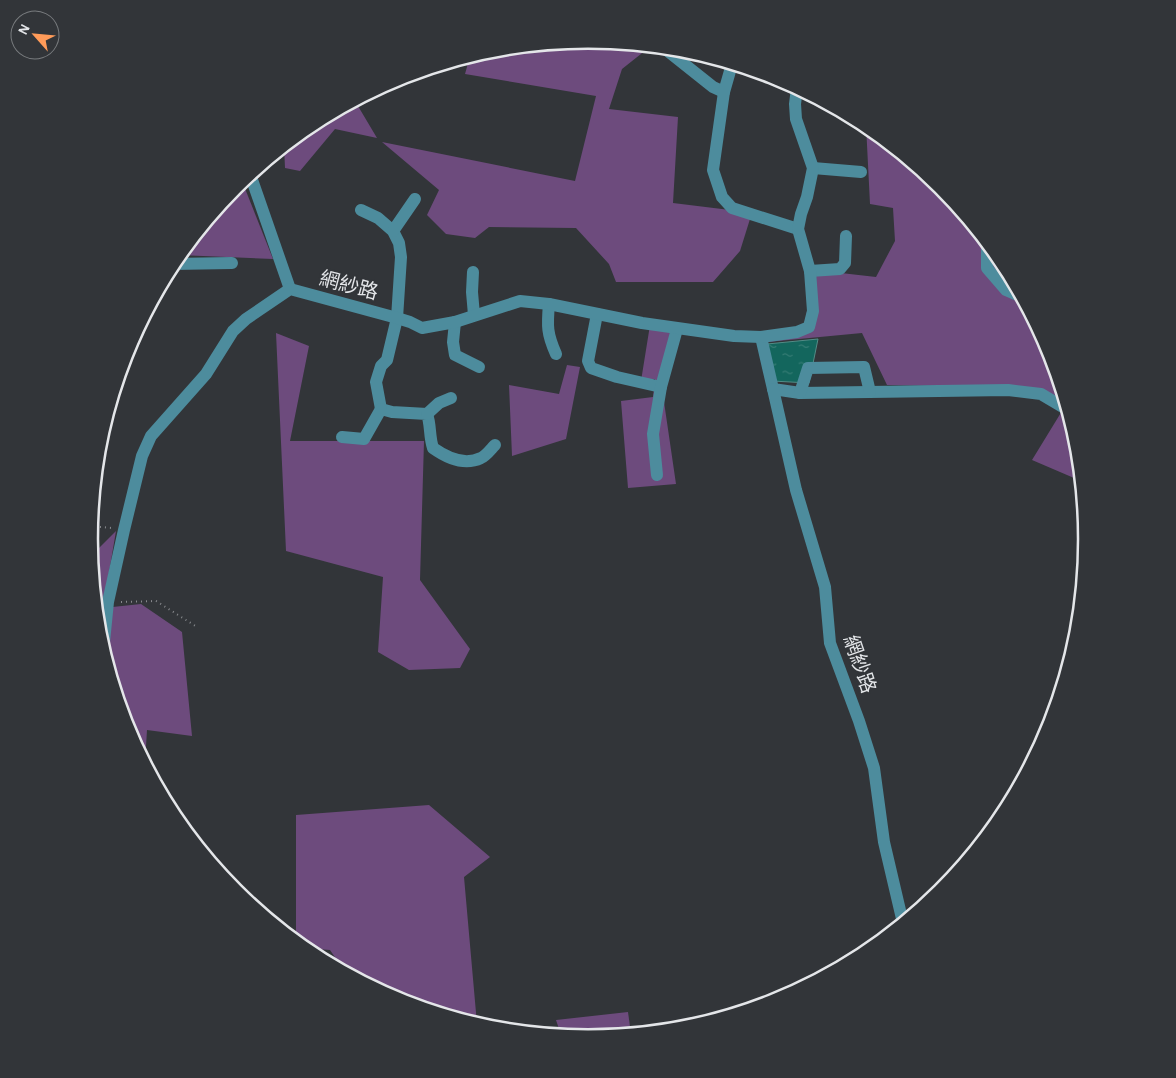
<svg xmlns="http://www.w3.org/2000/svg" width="1176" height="1078" viewBox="0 0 1176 1078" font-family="'Alegreya Sans','Noto Sans TC',sans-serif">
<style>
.green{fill:#6d4b7d}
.forest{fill:url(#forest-firs)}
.water{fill:url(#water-ripples);stroke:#528c87}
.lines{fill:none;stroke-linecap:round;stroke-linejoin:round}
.path{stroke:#87898d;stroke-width:2;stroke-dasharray:1 4;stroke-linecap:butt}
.minor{stroke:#4d8c9d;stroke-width:12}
.labels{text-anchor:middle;stroke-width:4;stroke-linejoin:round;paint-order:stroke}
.street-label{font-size:20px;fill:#e4e6e9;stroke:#323539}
.rim{fill:none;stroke:#e4e6e9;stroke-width:2.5}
</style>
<defs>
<pattern id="forest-firs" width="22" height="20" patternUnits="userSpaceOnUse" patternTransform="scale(1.25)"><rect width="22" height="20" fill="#6d4b7d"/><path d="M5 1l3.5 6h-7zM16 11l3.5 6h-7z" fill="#82658f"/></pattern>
<pattern id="water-ripples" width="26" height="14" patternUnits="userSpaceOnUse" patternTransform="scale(1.25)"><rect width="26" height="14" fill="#13665d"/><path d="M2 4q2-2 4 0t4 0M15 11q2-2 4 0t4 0" fill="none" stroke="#357c74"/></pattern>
</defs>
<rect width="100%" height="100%" fill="#323539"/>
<g class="green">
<path d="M588,40L651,46L622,69L609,109L678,117L673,203L730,210L750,219L740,251L713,282H616L609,264L576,228L489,227L475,238L446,234L427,215L439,190L382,142L575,181L596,96L465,74L470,56L491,50Z"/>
<path d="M355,101L377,138L335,129L300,171L285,168L284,146L311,124Z"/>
<path d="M866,125L941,186L986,241L1029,310L1049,348L1077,442L1081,481L1032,460L1062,411L1039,395L1006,387L887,385L862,333L756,343L804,324C810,307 808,287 806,269L876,277L895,241L893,208L870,204Z"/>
<path d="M242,181L273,259L179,255L235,186Z"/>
<path d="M650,325L673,331L663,395L676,484L628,488L621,401L653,397L655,379L641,381Z"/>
<path d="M276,333L309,346L290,441H424L420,580L470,649L460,668L409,670L378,652L383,577L286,551Z"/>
<path d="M567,365L580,367L566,439L512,456L509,385L559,394Z"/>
<path d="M116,531L103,608L141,604L182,632L192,736L147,730L145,763L127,730L99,636L91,556Z"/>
<path d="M429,805L490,857L464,877L477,1024L397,1000L345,972L330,950L303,948L296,942V815Z"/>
<path d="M628,1012L631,1034L588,1038L561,1035L556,1020Z"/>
</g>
<path class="forest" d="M986,241L1003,262L1029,310L1015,305L987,268Z"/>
<path class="water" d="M818,339L809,383L772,381L767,344Z"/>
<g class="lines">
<g class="path">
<path d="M90,526L112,528"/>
<path d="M121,602L156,601L197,627"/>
<path d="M198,847L201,846"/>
</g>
<g class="minor">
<path d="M664,48L713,87L724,92"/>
<path d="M732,64L724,92L713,170L722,197L732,208L798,229"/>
<path d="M813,168L861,172"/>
<path d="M250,174L290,289"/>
<path d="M361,210L378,218L393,231L399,243L401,257L397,318L387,360L381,366L376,382L381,409L392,412L427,414C431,425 429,436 433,448C447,458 464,466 481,458C486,456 491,449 495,445"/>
<path d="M393,231L415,199"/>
<path d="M987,242V268L1006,290L1022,297"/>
<path d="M172,264L232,263"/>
<path d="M810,271L840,269L845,263L846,236"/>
<path d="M473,272L472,292L474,315"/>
<path d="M549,304C547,326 547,334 556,354"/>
<path d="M597,314L588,361L591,368L617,377L661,387"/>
<path d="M455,322L453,342L455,355L479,367"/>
<path d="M761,337L773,389L800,393L1008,390L1041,394L1068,410"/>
<path d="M773,389L796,490L825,587L830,643L859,721L874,768L884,842L903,923"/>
<path d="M800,393L808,368L864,367L870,392"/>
<path d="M427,414L439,403L451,398"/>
<path d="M342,437L364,439L381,409"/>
<path d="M657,475L653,434L661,387L677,329"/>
<path d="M103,652L108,602L124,530L142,456L151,436L206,374L233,331L246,319L290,289L397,318L410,322L422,328L455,322L520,301L549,304L642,323L734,336L761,337L797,332L809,327L813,311L810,271L798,229L801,214L807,197L813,168L796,119L795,104L797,88"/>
</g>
</g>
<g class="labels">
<g class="street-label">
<text transform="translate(349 285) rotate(15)" y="7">網紗路</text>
<text transform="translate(860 664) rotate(71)" y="7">網紗路</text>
</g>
</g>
<path d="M0 0H1176V1078H0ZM98 539a490 490 0 1 1 980 0a490 490 0 1 1-980 0Z" fill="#323539" fill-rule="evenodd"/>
<path class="rim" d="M98 539a490 490 0 1 1 980 0a490 490 0 1 1-980 0Z"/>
<g transform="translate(35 35) rotate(297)"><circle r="24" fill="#323539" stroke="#797c7f"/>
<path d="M0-4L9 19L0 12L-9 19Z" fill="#ff9b59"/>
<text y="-8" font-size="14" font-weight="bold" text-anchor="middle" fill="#e4e6e9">N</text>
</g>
</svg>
